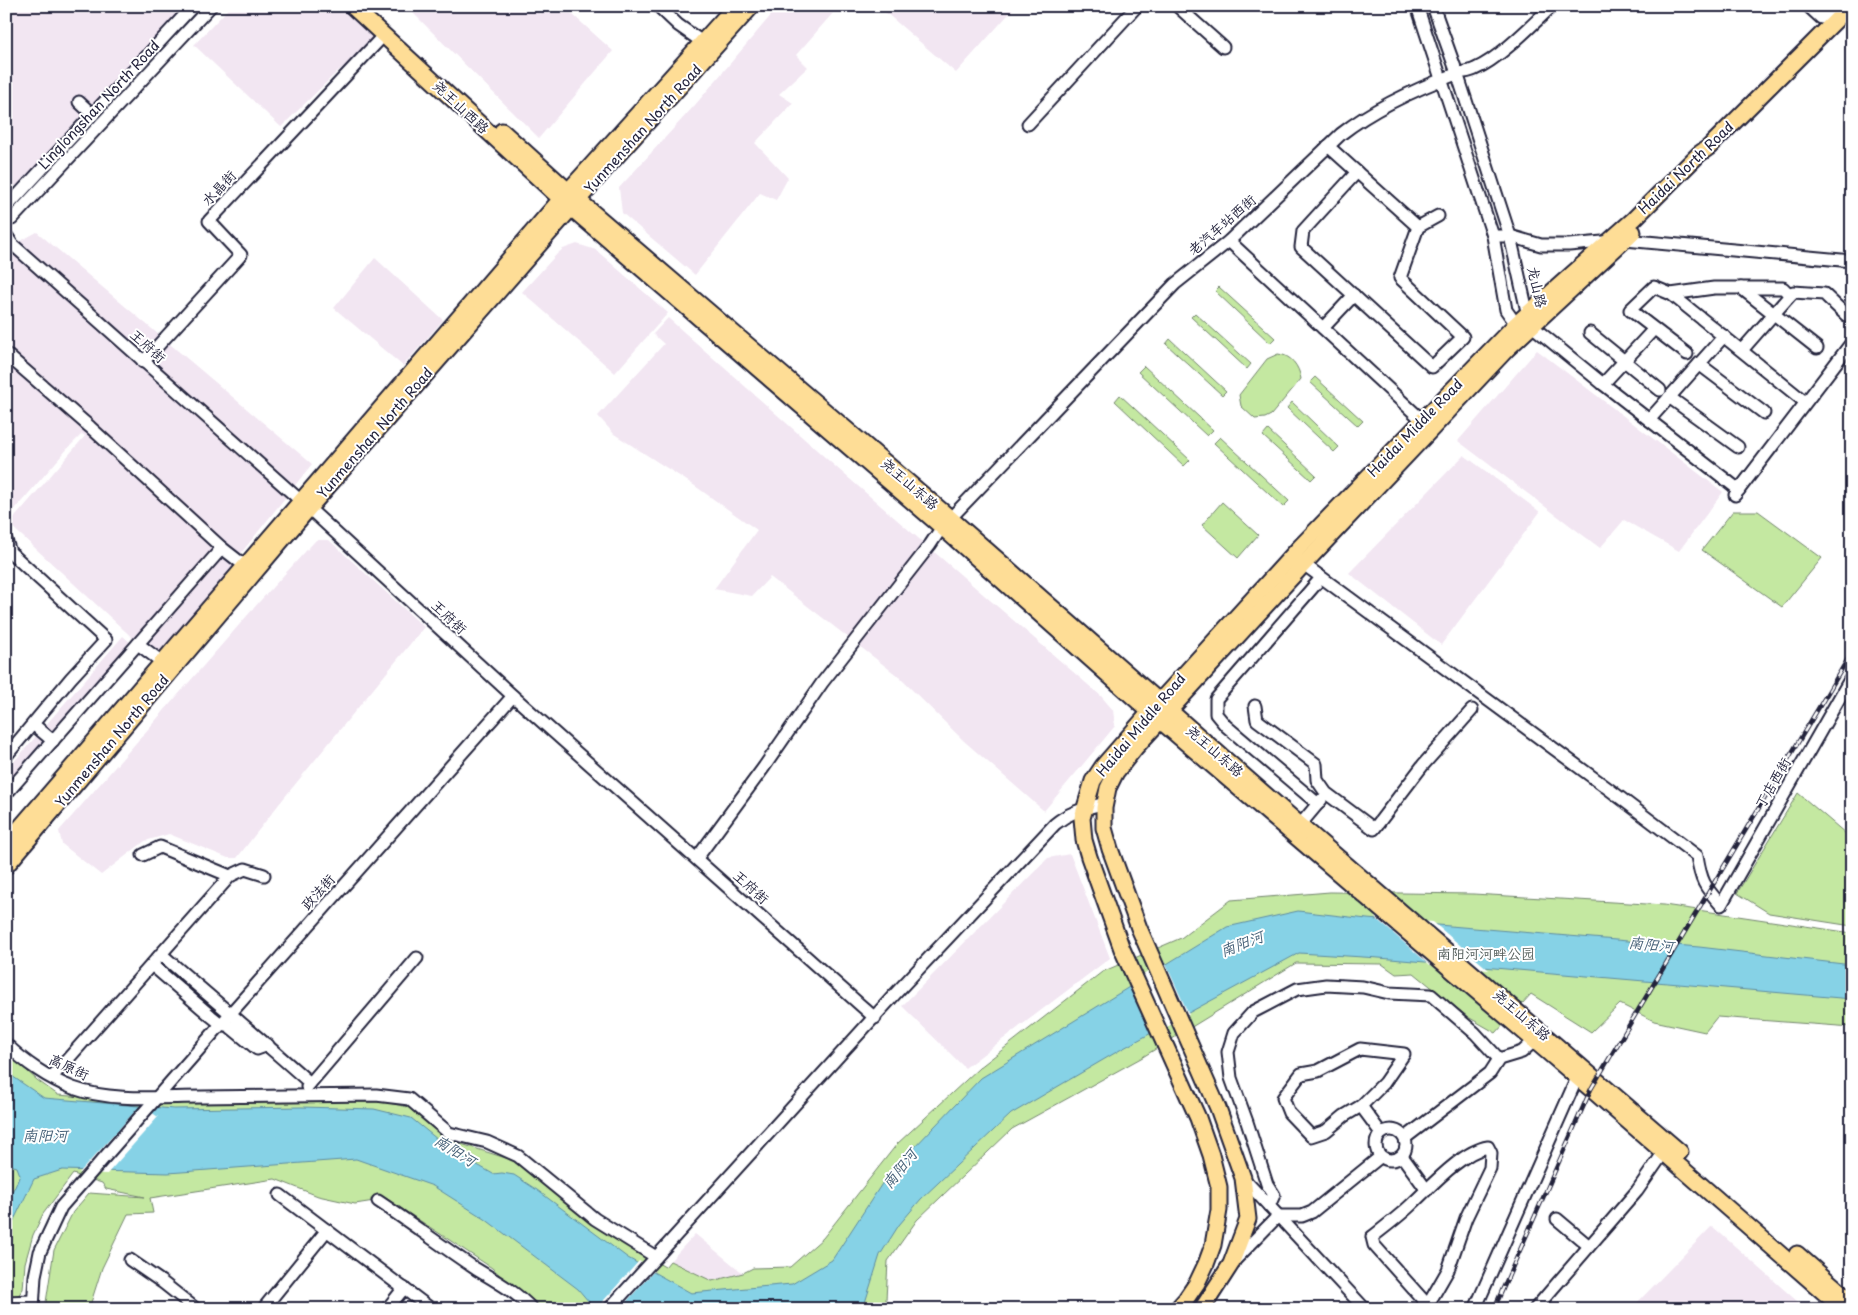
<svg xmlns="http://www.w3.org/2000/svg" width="1858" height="1315" viewBox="0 0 1858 1315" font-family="'Playpen Sans','LXGW WenKai TC',sans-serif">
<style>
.built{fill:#f2e6f2}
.green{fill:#c4e8a1;stroke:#73856e}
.water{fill:#86d2e6;stroke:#5e8ca2}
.pier{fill:#fff}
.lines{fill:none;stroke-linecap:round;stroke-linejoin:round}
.minor-casing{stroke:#22223b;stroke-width:15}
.major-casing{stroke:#22223b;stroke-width:19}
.minor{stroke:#fff;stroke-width:11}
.major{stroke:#fedd96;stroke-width:15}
.rail-casing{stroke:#22223b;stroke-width:4.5}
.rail{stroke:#fff;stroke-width:2.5;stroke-dasharray:8;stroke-linecap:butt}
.labels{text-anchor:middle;stroke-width:4;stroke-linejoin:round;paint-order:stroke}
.street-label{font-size:14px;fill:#22223b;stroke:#fff}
.park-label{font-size:14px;fill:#535d5a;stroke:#fff}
.water-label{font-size:15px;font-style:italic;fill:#456077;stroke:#fff}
</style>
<rect width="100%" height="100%" fill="#fff"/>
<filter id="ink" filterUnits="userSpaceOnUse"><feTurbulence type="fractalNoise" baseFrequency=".02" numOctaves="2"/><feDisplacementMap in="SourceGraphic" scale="10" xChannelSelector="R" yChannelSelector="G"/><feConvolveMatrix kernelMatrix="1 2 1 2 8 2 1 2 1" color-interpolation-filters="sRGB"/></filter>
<g filter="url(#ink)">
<g class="built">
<path d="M6,6H189L124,73L90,112L78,119L28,175L17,185L6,190Z"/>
<path d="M231,6H339L374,38L359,56L338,71L281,127L194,45Z"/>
<path d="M406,6H532L540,14L550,6H563L613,51L539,138Z"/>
<path d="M779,6H829L833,13L796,55L808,67L779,94L793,103L755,143L788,178L776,200L760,193L695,275L622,213L619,188L695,105Z"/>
<path d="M878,6H1016L956,73Z"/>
<path d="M37,232L312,464L234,562L238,567L160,656L137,642L9,524L85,436L82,434L69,447L8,517L6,516V249Z"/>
<path d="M577,244L596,250L668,313L615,373L522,292L557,254L563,249Z"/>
<path d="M375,258L443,320L403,366L334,308Z"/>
<path d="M668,318L837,468L1101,696L1113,710L1115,726L1044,811L964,741L898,676L770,577L752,596L714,589L757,530L695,486L614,434L598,416L664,344L653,334Z"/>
<path d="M1537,350L1723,492L1679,551L1624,520L1600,548L1458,441Z"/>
<path d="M1464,455L1540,512L1441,645L1349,573Z"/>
<path d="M316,540H329L424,627L279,804L237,858H228L169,834L145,841L101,875L62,844L59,831L260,601Z"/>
<path d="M123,636L132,644L6,790V771Z"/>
<path d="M1070,854L1110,958L965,1068L902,1006L1048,858Z"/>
<path d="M1712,1226L1806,1309H1631Z"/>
<path d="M695,1234L743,1273L712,1281L670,1261Z"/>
</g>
<g class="green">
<path d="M1219,287L1275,338L1270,343L1215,291Z"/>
<path d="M1195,313L1251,364L1247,369L1191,317Z"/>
<path d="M1170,339L1226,391L1222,395L1166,344Z"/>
<path d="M1278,354C1291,355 1299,366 1301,379L1271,415L1265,418L1255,419L1241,406L1239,395L1267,359Z"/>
<path d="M1144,366L1213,430L1207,436L1138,372Z"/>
<path d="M1315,377L1363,421L1358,426L1310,382Z"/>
<path d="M1120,395L1190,460L1184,466L1115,401Z"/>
<path d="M1292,402L1339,447L1334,452L1287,408Z"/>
<path d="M1268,430L1316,475L1311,480L1263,436Z"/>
<path d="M1220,437L1289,501L1283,507L1214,443Z"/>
<path d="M1222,502L1258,535L1238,558L1202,525Z"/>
<path d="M1733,511H1758L1822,558L1782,607L1702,550Z"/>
<path d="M1798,793L1852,839V926L1769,913L1737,893Z"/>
<path d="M1330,892L1473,894L1664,905L1852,933V1027L1717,1017L1705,1032L1654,1021L1620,1004L1591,1032L1531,994L1496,1033L1468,1017L1414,973L1396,974L1382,964L1296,963L1141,1058L1012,1129L917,1220L888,1261L886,1300L894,1309H539L492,1268L387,1199L355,1204L318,1196L275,1179L150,1198L153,1213L128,1214L102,1268L89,1309H45L54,1250L73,1212L89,1193L145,1197L106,1189L102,1183L73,1174L43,1214L33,1235L25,1263L23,1289L17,1297H9L6,1294V1052L37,1080L58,1095L170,1104L269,1101L384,1102L408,1107L455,1142L512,1160L609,1236L665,1267L670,1261L712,1281L743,1273L753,1268L790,1267L823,1238L897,1144L979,1068L1102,972L1181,938L1231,900Z"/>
</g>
<path class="water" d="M1298,911L1367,919L1699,947L1852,965V999L1379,958L1299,953L1120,1050L1011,1114L921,1199L899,1225L880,1255L863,1309H595L578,1289L485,1219L433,1186L356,1159L168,1173L62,1170L34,1179L12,1224L6,1232V1198L15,1187L20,1175L17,1167L10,1165L6,1166V1072L44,1098L174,1109L302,1107L374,1109L411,1118L448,1148L493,1174L502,1173L514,1175L537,1190L628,1258L691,1293L792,1284L832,1260L887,1176L981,1078L1227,927Z"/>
<g class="pier">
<path d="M1374,917L1433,922L1489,970L1430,965Z"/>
<path d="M1165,962L1189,1015L1152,1035L1128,984Z"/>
<path d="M137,1109H147L158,1117L107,1174L79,1173Z"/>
<path d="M639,1261L655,1270L620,1309H596Z"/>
</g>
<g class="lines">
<g class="minor-casing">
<g id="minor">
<path d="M658,6L678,25L708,46"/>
<path d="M1177,6L1223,47"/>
<path d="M1417,6L1493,236L1506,310L1516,324L1522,325"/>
<path d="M1433,6L1457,73L1510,236L1529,320"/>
<path d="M1808,6L1821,18L1833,6"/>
<path d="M79,102L93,115"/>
<path d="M1028,124L1137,6"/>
<path d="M1328,146L1418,227"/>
<path d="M1357,172L1303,231L1301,247L1432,367L1463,337L1400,278L1418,227L1438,216"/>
<path d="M6,208L193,6"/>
<path d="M6,221L12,219L211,6"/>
<path d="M6,235L12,244L301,501L513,696L875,1018"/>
<path d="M1493,236H1510L1541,245H1569L1625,240L1852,261"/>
<path d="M1229,241L1423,421"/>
<path d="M1741,288L1817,348"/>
<path d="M1671,294L1805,402"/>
<path d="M1532,326L1603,384L1739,490"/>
<path d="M1323,328L1354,295"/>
<path d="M1590,333L1660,390"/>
<path d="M1742,350L1793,292L1824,294L1846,315"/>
<path d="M6,354L90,427L222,548L245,566"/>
<path d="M1687,354L1630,310L1654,287L1671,294L1714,288H1783L1790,295"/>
<path d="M143,362L241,255L209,221L383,36"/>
<path d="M1699,364L1764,413"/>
<path d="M1603,384L1654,329"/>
<path d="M1669,397L1738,447"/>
<path d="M1649,420L1724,336"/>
<path d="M1735,495L1852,342"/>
<path d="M6,540L10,552L106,640L71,678L6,756"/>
<path d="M1298,560L1610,790L1697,856C1701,881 1704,886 1721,905L1852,676"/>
<path d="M138,644L162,662"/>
<path d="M1255,706L1257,720L1316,764L1317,780L1326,793L1374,829L1423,765L1472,710"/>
<path d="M33,724L53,741"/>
<path d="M6,794L222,548"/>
<path d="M1318,804L1226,726L1216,714V699L1321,578"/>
<path d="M1300,825L1321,800"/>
<path d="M143,855L160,847L230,876L245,869L264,875"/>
<path d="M697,858L764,767L822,683L930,545L942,527L1175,284L1229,241L1341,134C1374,108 1416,89 1456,74C1462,72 1469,72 1475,69C1499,59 1532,25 1552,6"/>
<path d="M161,954C211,998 261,1039 310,1083"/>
<path d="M152,965L211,1016L221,1024L229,1026L257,1049L268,1045"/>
<path d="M6,1044C24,1062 49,1079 73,1088C111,1102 161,1097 201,1097C259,1096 318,1096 376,1095L409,1099L449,1133L487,1142L518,1156L595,1219L656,1257"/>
<path d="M1360,1049L1404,1054L1384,1083L1361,1106L1344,1116L1326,1131L1311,1136L1289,1113L1283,1098L1301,1074L1318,1071Z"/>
<path d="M52,1077L230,876"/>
<path d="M307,1087L417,958"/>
<path d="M1361,1106L1381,1133"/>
<circle cx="1391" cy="1145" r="15"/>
<path d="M1405,1138L1490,1073L1499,1059L1522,1052L1534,1041"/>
<path d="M1488,1147L1491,1153L1490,1168L1466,1218L1448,1270L1429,1303L1424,1301L1374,1245L1372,1237C1386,1226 1401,1215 1414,1202C1432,1185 1463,1151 1488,1147Z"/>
<path d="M1402,1156L1426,1189"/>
<path d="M1243,1178L1365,1309"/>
<path d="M280,1195L431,1309"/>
<path d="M378,1201C411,1223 443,1247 476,1269C496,1281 515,1291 532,1309"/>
<path d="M1269,1206L1274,1195L1267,1184L1247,1122L1231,1078L1228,1052L1234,1033L1253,1012L1297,989L1326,985L1363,987L1389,993L1431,995L1475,1033L1499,1059"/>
<path d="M1557,1219L1589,1246"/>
<path d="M130,1260L162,1282L196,1309"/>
<path d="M1234,1261L1278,1216H1302L1312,1212L1380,1157"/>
<path d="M6,1302L32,1301"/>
<path d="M33,1309L35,1276L40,1252L61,1207L230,1014L513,696"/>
<path d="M263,1309L327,1230"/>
<path d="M387,1309L404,1288"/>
<path d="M609,1309L896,993L1055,824C1072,810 1086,809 1105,803"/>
<path d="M1475,1309L1577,1078"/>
<path d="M1535,1309L1637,1191L1664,1152"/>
</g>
</g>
<g class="major-casing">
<g id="major">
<path d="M352,6L561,199L942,527L1150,712L1591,1089L1843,1309"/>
<path d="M502,131L578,200L950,518L1300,825L1680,1152"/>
<path d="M6,844L561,199L735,6"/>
<path d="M6,866L309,508L606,168L752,6"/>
<path d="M1797,1254L1852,1302"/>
<path d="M1177,1309L1186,1299L1197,1283L1206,1264L1213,1245L1219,1210V1187L1211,1155L1198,1118L1122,949L1089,857L1084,840L1082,818L1093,781L1103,766L1150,712L1300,547L1516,324L1634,219L1699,154L1709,147L1850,6"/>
<path d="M1202,1309L1231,1264L1248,1219L1243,1178L1218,1108L1139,928L1110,849L1104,828V808L1108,788L1116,772L1135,748L1303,565L1507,349L1633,232"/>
</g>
</g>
<use href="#minor" class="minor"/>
<use href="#major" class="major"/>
<g class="rail-casing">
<path id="rail" d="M1494,1309L1591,1089L1852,652"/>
</g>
<use href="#rail" class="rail"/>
</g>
</g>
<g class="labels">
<g class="street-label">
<text transform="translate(99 105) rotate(-47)" y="5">Linglongshan North Road</text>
<text transform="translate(461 107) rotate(43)" y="5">尧王山西路</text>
<text transform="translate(643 129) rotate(-48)" y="5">Yunmenshan North Road</text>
<text transform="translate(1686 168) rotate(-44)" y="5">Haidai North Road</text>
<text transform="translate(219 188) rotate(-47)" y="5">水晶街</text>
<text transform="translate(1222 225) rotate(-41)" y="5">老汽车站西街</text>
<text transform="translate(1537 287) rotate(77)" y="5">龙山路</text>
<text transform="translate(148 346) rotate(42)" y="5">王府街</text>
<text transform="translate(1415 428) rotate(-46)" y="5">Haidai Middle Road</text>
<text transform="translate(375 433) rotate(-49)" y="5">Yunmenshan North Road</text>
<text transform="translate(910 484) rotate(41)" y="5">尧王山东路</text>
<text transform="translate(449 617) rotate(43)" y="5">王府街</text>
<text transform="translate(1141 725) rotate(-50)" y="5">Haidai Middle Road</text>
<text transform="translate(112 741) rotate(-50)" y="5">Yunmenshan North Road</text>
<text transform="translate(1215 751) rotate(41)" y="5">尧王山东路</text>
<text transform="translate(1773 783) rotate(-60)" y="5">丁店西街</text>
<text transform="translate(751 887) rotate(42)" y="5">王府街</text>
<text transform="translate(318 892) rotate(-48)" y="5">政法街</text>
<text transform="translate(1522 1015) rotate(41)" y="5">尧王山东路</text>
<text transform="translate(69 1067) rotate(25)" y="5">高原街</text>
</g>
<g class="park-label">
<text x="1486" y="959">南阳河河畔公园</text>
</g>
<g class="water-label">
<text transform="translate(1242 944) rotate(-21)" y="5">南阳河</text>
<text transform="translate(1651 945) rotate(6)" y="5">南阳河</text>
<text x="45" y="1141">南阳河</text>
<text transform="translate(455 1151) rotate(32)" y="5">南阳河</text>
<text transform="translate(900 1169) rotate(-51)" y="5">南阳河</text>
</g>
</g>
<rect width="1858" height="1315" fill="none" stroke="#fff" stroke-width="25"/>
<rect x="12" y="12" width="1833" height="1290" fill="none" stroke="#22223b" stroke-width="2" filter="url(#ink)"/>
</svg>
